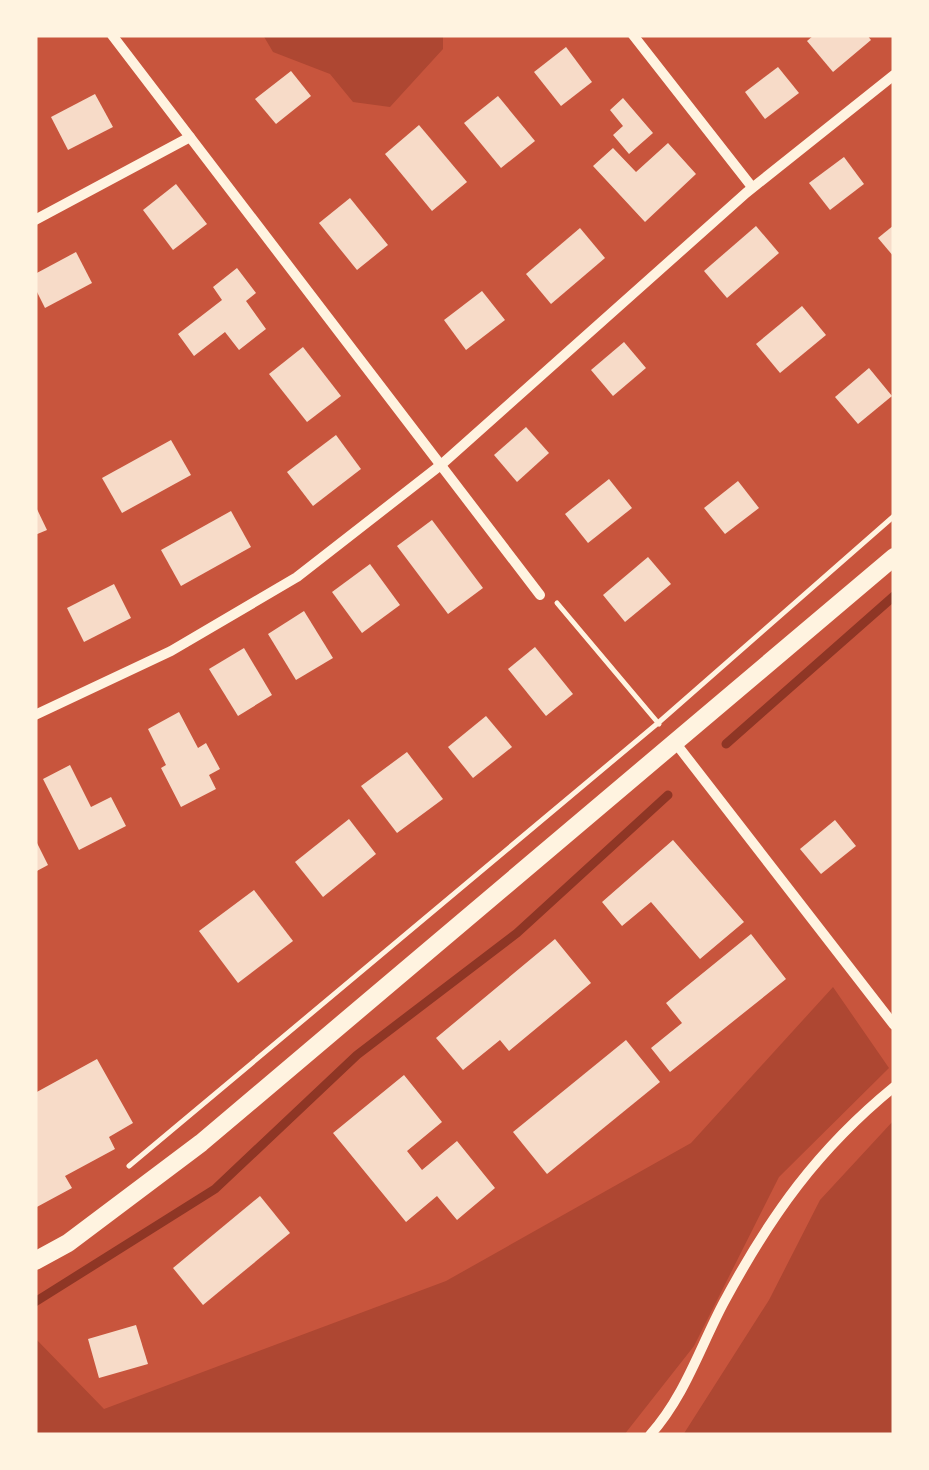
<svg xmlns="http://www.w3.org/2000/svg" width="929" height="1470" viewBox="0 0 929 1470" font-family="Jost,sans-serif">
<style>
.green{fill:#ae4732}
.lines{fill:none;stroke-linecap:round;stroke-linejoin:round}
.stream{stroke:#8f3625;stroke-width:9}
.building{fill:#f7dbc8}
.path{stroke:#fff3e0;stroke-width:5}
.minor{stroke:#fff3e0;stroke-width:10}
.tertiary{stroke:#fff3e0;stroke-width:18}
</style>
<rect width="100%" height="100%" fill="#c8553d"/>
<g class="green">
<path d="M263,35H443V49L390,107L353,102L330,74L273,52Z"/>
<path d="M833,987L889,1068L779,1177L694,1346L624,1435H35V1338L104,1409L446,1281L691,1143Z"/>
<path d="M894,1120V1435H683L769,1300L820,1200Z"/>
</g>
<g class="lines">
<g class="stream">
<path d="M726,744L894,596"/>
<path d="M35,1302L215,1189L357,1055L517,933L668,795"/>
</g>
</g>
<g class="building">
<path d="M814,35H867L871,40L833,72L807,41Z"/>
<path d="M566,47L592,82L561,106L534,72Z"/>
<path d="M778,67L799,93L765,119L745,92Z"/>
<path d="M291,71L311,96L276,124L255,99Z"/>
<path d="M95,94L113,127L68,150L51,117Z"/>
<path d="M498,96L535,141L501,168L464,123Z"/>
<path d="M623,98L653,133L629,154L613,135L623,126L610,110Z"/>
<path d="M419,125L467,182L432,211L385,154Z"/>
<path d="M668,143L696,174L645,222L593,166L613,148L636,172Z"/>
<path d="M844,157L864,184L830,210L809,183Z"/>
<path d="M176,184L207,224L173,250L143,210Z"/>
<path d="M350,198L388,245L357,270L319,223Z"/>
<path d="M894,225V257L878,238Z"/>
<path d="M756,226L779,253L727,298L704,271Z"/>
<path d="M580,228L605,258L551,304L526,274Z"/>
<path d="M76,252L92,283L45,308L35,288V274Z"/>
<path d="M237,268L256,293L246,301L266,329L239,350L225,332L194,356L178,334L222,300L213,287Z"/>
<path d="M482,291L505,320L466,350L444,320Z"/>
<path d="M802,306L826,335L780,373L756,344Z"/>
<path d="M624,342L646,368L613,396L591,370Z"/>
<path d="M303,347L341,396L307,422L269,374Z"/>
<path d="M869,368L892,396L858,424L835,397Z"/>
<path d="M526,427L549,453L517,482L494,455Z"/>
<path d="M336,435L361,469L313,506L287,472Z"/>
<path d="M171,440L191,475L122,513L102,478Z"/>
<path d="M609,479L632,508L588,543L565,514Z"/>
<path d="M738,481L759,508L725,534L704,508Z"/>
<path d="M35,505L47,530L35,535Z"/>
<path d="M231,511L251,547L181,586L161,550Z"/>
<path d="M432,520L483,588L448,614L397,546Z"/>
<path d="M648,557L671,584L625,622L603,595Z"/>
<path d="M370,564L400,605L362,633L332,592Z"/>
<path d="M114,584L131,618L84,642L67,608Z"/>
<path d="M304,611L333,658L296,680L268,634Z"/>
<path d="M535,647L573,694L546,716L508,669Z"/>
<path d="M244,648L272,695L238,716L209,669Z"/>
<path d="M179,712L198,748L206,743L220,769L209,775L216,789L181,807L161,768L166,765L148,729Z"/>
<path d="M486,716L512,747L473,778L448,747Z"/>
<path d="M407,752L443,799L397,833L361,786Z"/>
<path d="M70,765L91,807L111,797L126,826L79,850L43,779Z"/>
<path d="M349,819L376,854L323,897L295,862Z"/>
<path d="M835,820L856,846L821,874L800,849Z"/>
<path d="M35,839L48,865L35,872Z"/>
<path d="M673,840L744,922L700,959L651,902L622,926L602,902Z"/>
<path d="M254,890L293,941L238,983L199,931Z"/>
<path d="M751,934L786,979L670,1072L651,1048L682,1023L666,1003Z"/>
<path d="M555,939L591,983L509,1051L500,1040L463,1070L436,1038Z"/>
<path d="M626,1040L660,1082L547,1174L513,1132Z"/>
<path d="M97,1059L133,1123L109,1137L115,1149L65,1176L72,1188L35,1208V1093Z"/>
<path d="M404,1075L442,1122L407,1151L422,1170L457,1141L495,1188L457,1220L437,1196L406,1222L333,1133Z"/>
<path d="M260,1196L290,1233L203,1305L173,1268Z"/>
<path d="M136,1325L148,1364L99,1378L88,1339Z"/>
</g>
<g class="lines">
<g class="path">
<path d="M557,603L659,724"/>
<path d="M129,1166L658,723L894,516"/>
</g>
<g class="minor">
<path d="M112,35L540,595"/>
<path d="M633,35L752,187"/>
<path d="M35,220L190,137"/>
<path d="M35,715L171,651L297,577L442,464L746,193L894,75"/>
<path d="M674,741L894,1025"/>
<path d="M650,1435C685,1396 700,1347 724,1302C771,1215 817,1150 894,1087"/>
</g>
<path class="tertiary" d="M35,1261L68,1243L201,1143L894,557"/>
</g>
<rect width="929" height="1470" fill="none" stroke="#fff3e0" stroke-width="75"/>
</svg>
